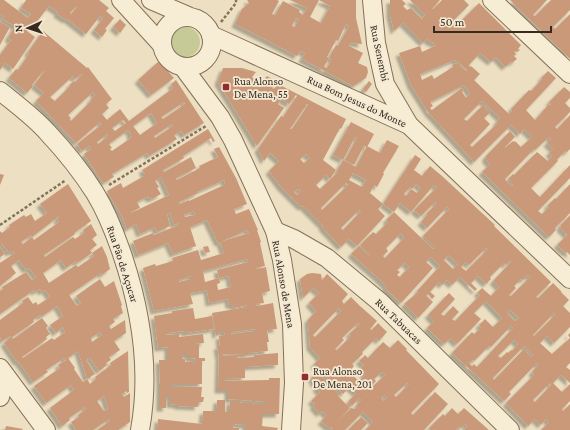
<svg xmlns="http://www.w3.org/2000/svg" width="570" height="430" viewBox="0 0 570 430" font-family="'Crimson Pro',serif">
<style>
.green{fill:#c5ca97}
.building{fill:#c99979;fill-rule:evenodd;filter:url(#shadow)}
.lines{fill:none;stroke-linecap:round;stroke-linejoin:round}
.minor-casing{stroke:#85705a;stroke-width:20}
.path{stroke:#85705a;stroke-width:2.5;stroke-dasharray:3 2;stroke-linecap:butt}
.minor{stroke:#f7edd5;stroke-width:18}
.poi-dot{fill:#922c2f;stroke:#f4e9d2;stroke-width:1.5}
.labels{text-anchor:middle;stroke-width:3.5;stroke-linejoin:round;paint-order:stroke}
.street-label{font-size:11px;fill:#36291e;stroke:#f4e9d2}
.poi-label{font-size:11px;fill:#36291e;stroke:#f4e9d2;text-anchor:start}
</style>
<defs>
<filter id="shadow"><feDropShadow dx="-3.5" dy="3.5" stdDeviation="1" flood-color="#0004"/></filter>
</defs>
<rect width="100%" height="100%" fill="#ecdfc2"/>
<circle class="green" cx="185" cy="42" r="15"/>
<g class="building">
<path d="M0,0H4L28,18L31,14L21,8L26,0H99L109,8L106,11L114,18L105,29L107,30L102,37L94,30L103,18L100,16L86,34L67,19L66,20L57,14L58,12L49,6L35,24L33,23L27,31L35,37L13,69L5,63L0,70V55L11,40L8,38L15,26L2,19L4,16L0,14ZM76,6L77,7L71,14L70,13Z"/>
<path d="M247,0H277L279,1L272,14L275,15L283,1L300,10L299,12L303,15L307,8L290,0H356V18L362,44L350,43L349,46L363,53L358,63L367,67L368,72L366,78L353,86L302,59L305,53L300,51L297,56L235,24L242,9L249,3ZM319,0L330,6L321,23L310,17ZM296,18L299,19L295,27L292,26ZM346,24L349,26L338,46L336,45L329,58L332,59L327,68L324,67L329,58L327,57L336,40L338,41Z"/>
<path d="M390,0H402L406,4L403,6L407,10L411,8L422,19L425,15L410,0H440L432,9H433L442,0H464L469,5L448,26L450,28L456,23L458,24L479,3L521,45L518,49L520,50L517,52L515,51L514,52L516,54L514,56L517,59L512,63L511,62L505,67L496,57L491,62L480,53L469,65L470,67L471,66L480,74L474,80L509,114L512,111L511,109L529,90L531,91L542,79L541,78L548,71L556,78L526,110L535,120L549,104L550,106L551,104L549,102L564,87L570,92V98L565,103L570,108V112L555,127L557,129L570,115V149L566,153L565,151L557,160L558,161L531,188L540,197L570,165V178L538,211L542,214L549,207L547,206L555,198L556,199L570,184V213L555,228L556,230L549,237L482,172L490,164L486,160V156L510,131L515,137L505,147V148L513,141L514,142L515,141L521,147L532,137L524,129L520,134L511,125L474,162L428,112L411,85L399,53L420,46L422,52L435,46L433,42L431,43L427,39L423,43L403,23L394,31L390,15ZM455,60L457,63L458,62L467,70L466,71L457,63L452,65L453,67L434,79L432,75L422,80L420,74ZM464,85L470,93L466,98L462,92L464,90L462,88L432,110L430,108L433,106L430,102ZM482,101L500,118L496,123L497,124L472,147L470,145L490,124L484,118L490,113L483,105L467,121L464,119ZM549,137L551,139L547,143L553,149L549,153L552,156L548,161L537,152L514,175L513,174L508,179L513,184L512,186L507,182L505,179L534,149L535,150Z"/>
<path d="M510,0H547L533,15L535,16L551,0H570V10L553,27L555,29L570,14V59Z"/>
<path d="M120,19L126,25L120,33L113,27Z"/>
<path d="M0,22L10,27L0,45Z"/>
<path d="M43,31L87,68L88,67L111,98L112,99L106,104L109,108L102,114L107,120L120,109L129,121L173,88L171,84L176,80L204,123L184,135L181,131L174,135L177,139L149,156L147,153L112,174L114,177L103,183L84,154L91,149L89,146L82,151L77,144L102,124L100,122L76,143L36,101L44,93L34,85L44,72L43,71L32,85L33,86L27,93L9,78L16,69L18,70L29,54L28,52ZM81,74L82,75L75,82L74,81L69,85L70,86L55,101L50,97L73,76L75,79ZM93,92L95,95L90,100L91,101L71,121L70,119L71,118L68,115ZM184,102L185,104L163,119L161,117ZM151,113L157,123L140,135L133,126ZM123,120L126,123L115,131L112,128ZM172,124L173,126L155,138L154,136ZM128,130L131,134L130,135L131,138L112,151L110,149L112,148L109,144ZM107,134L108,136L98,144L97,142Z"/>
<path d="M159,61L174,78L151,95L138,80Z"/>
<path d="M223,68H242L256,72L252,77L259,85L267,76L277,82L272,88L274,89L278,84L346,119L341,129L340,128L323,160L336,170L330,179L326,175L316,185L320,189L338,172L337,171L343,160L356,167L367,146L380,153L387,140L399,146L383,173L384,174L377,187L374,185L370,193L383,204L415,155L421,159L414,170L422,176L430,166L442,176L495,225L494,226L551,282L536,297L538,298L553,283L561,291V292L569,300L563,306L570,313V327L554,343L547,336L540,343L552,354L570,338L568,335L570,333V363L566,367L570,370V383L561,375L553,383L562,392L570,384V401L562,409L563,411L570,404V430H541L549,422L546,419L541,425L535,419L528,426L506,403L534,375L532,372L538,365L537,363L509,392L511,394L504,401L452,353L472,332L474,334L481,328L479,325L485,319L493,327L502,318L486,301L474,313L481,319L457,344L451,338L444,344L427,328L434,321L428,315L449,293L455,299L441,314L444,316L453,306L459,312L452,319L455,321L480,295L477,293L482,288L491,296L499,287L493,281L511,262L510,260L506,265L504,263L490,277L491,279L486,284L478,276L471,283L477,289L475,291L460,277L452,285L447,280L442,285L439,282L430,292L435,296L432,299L428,294L426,296L433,302L418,318L404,304L418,292L417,291L440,266L431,257L426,262L433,268L401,303L385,288L386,286L378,278L351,254L359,246L368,255L369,254L360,245L373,232L376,234L388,222L386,220L394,212L433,249L435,248L423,236L449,209L447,207L427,228L421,222L427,215L426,214L437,203L435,202L421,216L414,210L437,187L434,185L411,212L400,203L394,212L383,204L378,209L385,216L357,246L349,239L341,247L322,227L323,226L303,206L301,207L281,187L269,171L279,161L270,153L264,161L258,149L281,116L283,117L297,96L296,95L289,104L281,99L278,104L284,108L257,146L218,82ZM307,104L308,105L292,129H290ZM306,154L310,158L304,163L300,159ZM353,173L366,180L362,187L349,180ZM346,183L348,185L322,210L321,208ZM416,184L421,188L417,193L411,189L406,196L404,194L410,187L412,189ZM298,189L301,191L297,195L294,192ZM359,210L361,211L343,230L341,228ZM401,233L404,238L385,258L383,256L388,251L386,248ZM486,248L488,249L466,271L461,267L466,262L469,265ZM448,255L458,264L453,269L444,260ZM405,263L409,267L400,277L397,275L400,272L397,270ZM528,275L530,277L511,296L509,295L516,288L514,286L521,279L523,280ZM510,310L519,318L515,321L507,313ZM554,313L555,315L534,336L533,335ZM511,326L513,328L477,367L474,364L472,366L469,363L473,360L474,361L489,346L491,347ZM514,340L518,344L512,351L511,350L508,353L507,352L501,358L498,356ZM524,346L533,355L531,357L524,349L494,380L493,378ZM550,383L551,385L535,402L533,400Z"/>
<path d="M369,81L372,84L366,92L363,89Z"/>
<path d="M351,122L374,134L367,147L364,146L354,165L345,160L357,138L355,137L343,160L333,155Z"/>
<path d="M208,129L215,141L213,142L211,138L183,156L184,158L163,170L164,172L191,157L196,168L176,178L177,180L200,168L199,166L218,157L214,149L219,147L236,178L247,204L234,209L236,214L249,209L258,230H257L261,242L260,243L265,266L256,268L257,269L266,267L270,291L262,293L264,303L256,304L257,306L273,303L277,329L267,330L269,342H267L268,351L248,353V355L222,354L223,356L237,355V358L254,357V355L278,353V365L245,367V378L226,379L225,381L269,380V378H280L279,414H263L262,426L278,428L277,430H246V425L234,424L233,428H239V430H157L158,419L202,424L203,411H216L217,400H225V412H229L230,401H241L240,403H249V401L252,402V404H267V402L228,399V390H218L219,357L217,346H220L219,336L225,335L224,332H220L216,336L212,313L247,307V305L234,308L233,305H229L228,299L209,303L207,290L190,293L193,304L154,311L143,268L155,264L156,266L173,261L172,258L198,250L201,260L224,253L220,242L249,233L247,230L218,243L207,220L190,227L196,246L173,254L168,243L138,255L133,241L153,233L154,235L179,225V223L174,225L170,213L167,214L170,226L157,232L155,227L140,234L136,224L127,229L122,216L107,191L121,183L123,188L144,176V174H145L142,170ZM161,177L169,195L131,213V212L140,208L137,202L148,196L149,199L152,198V199L161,194L157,188L159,187L155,181ZM224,180L225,183L224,184V185L189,201V200L179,204V202L198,193L197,192ZM194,211L195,215L185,217L184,215ZM247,259L248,262L217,270L219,278L229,276L231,287L218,290L217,284L220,283L219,278L205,282L203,271ZM191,276V279L179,282V280ZM255,329V331L231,334V332Z"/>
<path d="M0,174L4,175L0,185Z"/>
<path d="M68,184L91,221L74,233L75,234L44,255L45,257L73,237L75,239L84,233L83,230L91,224L97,235L92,239L97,245L90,250L92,253L102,246L107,257L110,269L102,275L101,273L69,295L77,306L81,303L76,296L100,279L105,287L114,281L122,305L121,306L123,313L113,319L115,322L109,326L111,329L125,320L126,333L114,341L120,350L109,357L111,360L106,363L107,365L99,371L90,358L86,360L95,374L87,379L78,351L68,358L75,368L74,369L83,382L87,379L90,384L96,379L95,377L111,365L110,363L128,351L129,392L127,393L126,391L122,394L124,397L130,393V422L118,430H97L110,421L109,419L93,430H76L71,422L79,417L78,415L86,409L85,407L69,418L70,420L62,426L50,408L74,390L71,385L46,403L34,386L60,368L58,365L66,360L64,358L46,370L48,372L33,382L18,361L17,362L4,343L11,337L10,336L2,341L0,337V320L23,303L22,301L28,297L33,304L36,302L38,305L50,297L45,290L42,292L40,289L35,292L34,290L0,314V291L3,289L2,287L26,272L32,280L36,277L29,268L26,270L19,260L11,266L16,273L0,286V263L15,253L13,251L9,253L2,244L0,245V231L2,233L10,227L9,225L24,215L26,217L31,214L35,221L47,213L40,204ZM59,216V218L57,219L59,222L34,240L32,237L23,244L21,242L31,235L32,237ZM92,253L94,256L78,267L76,265L49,283L43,273L61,260L66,268L76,261L77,263ZM57,306L63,316L50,325L56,333L63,327L65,332L54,340L52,338L23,358L22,357L47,339L46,337L50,334L46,328L48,326L42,318L13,339L12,337L34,322L33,320L40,315L41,317ZM100,332L102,335L92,342L91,338ZM104,396L108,409L104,411L97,401Z"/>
<path d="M570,215V255L567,252L566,253L557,245L567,235L560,228L561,226H560Z"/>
<path d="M208,246L210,252L205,253L203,247Z"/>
<path d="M0,247L5,254L0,257Z"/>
<path d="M312,273L321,274L322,280L327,274L348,294L342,301L344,304L351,297L360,306L377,321L370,329L372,330L378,323L387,332L379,341L376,338L362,352L363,354L352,364L354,366L349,372L359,381L365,375L359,369L364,365L359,361L365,355L368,358L383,342L390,348L398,340L407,349L406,350L439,384L411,413L413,415L435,392L448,404L424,430H365L373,422L363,412L345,430H331L333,428L331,427L330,429L321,421L327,415L322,411L320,414L313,406L315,404L311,401L320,392L316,388L318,386L313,382L314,381L311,378L317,372L339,394L338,396L350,408L337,422L351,408L355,409L357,407L356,406L361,400L359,398L352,406L348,402L356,393L348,386L345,389L346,391L343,394L332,383L331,385L326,380L328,378L314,364L320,358L310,347L308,320L316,311L309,303L319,293L313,288L303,298L300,279L307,274ZM339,308L341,311L315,337L313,335ZM358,323L360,324L349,334L351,336L337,350L335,349L344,340L342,338ZM382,372L385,375L371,388L370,387L376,381L374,379ZM407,383L409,384L396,397L394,395ZM385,395L387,397L384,401L381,398Z"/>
<path d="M193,308L195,319L212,316L214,329L185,333V331L166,333V335L179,334V337L203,334L204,343L194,344V345H199V358H205V361H202V384H170V386L202,387L201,397H204L203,402H198V407L178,406V405L170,404V395H167L166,408H160V384L159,360H168V347L158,348L154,316L172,313V311ZM182,355H189V359L195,358V364H193V361L185,362V359H182Z"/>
<path d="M452,408L458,414L464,408L489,430H464L467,426L465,424L461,428L459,427L456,430H430L429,428L443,414L445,416Z"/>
<path d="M361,417L368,423L361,430H348Z"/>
<path d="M6,426L23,429L22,430H5Z"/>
</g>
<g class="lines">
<g class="minor-casing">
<g id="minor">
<path d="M121,0L162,45"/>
<path d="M151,0L188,16"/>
<path d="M372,0L376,43L385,84L409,125"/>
<path d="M492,0L570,74"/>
<circle cx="187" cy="42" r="25"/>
<path d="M211,35L409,125L570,279"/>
<path d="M183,67L220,117L233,140L275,231L282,260L292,324L294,383L291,430"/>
<path d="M0,91C16,104 34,117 48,133C63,149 83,174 95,193C106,211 114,231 121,251C141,309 151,369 140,430"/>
<path d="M275,231L294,239L327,258L380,302L510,430"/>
<path d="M0,368L46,430"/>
<path d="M0,397L5,375"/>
</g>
</g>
<g class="path">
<path d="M221,22L236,3V0"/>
<path d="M109,185L206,126"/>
<path d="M0,225L66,180"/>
</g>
<use href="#minor" class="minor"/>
</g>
<g class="poi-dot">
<rect x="222" y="83" width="8" height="8" rx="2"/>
<rect x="301" y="373" width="8" height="8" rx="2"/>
</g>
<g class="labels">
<g class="street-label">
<text transform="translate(380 53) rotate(78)" y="4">Rua Senembi</text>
<text transform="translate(357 101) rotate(25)" y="4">Rua Bom Jesus do Monte</text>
<text transform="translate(123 264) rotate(72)" y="4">Rua Pão de Açucar</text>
<text transform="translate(284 284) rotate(80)" y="4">Rua Alonso de Mena</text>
<text transform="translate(399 321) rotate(44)" y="4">Rua Tabuacas</text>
</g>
<g class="poi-label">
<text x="234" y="85">Rua Alonso<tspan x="234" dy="13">De Mena, 55</tspan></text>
<text x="313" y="375">Rua Alonso<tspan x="313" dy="13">De Mena, 201</tspan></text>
</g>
</g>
<g transform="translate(28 28) rotate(267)" stroke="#f4e9d2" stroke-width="3" paint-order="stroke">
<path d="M0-3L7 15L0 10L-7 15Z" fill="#36291e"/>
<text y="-6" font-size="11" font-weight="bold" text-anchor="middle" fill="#36291e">N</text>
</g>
<path d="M434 26v6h117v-6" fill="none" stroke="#36291e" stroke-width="2"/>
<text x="440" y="26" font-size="12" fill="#36291e" stroke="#f4e9d2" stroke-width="3" paint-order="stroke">50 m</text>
</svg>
